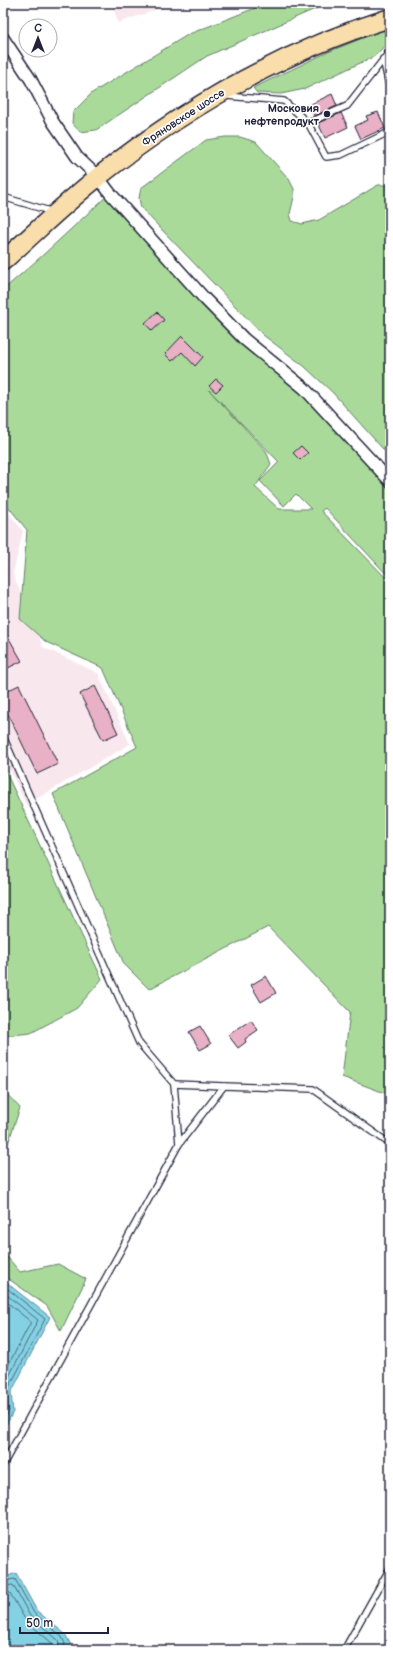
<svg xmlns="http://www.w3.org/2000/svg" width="393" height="1653" viewBox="0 0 393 1653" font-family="'Balsamiq Sans',sans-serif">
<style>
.built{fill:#f8e8ee}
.green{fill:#a9da9a;stroke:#667e6a;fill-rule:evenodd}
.water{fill:#84d1e3;stroke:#5d8ba0}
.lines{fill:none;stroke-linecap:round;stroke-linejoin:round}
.shore{stroke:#49687e;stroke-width:1}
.building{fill:#e9b1c6;stroke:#22223b}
.lane-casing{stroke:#22223b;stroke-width:8}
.street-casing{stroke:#22223b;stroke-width:14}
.primary-casing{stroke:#22223b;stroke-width:21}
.lane{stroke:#fff;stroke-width:5.5}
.street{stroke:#fff;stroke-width:11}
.primary{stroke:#f9deab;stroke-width:18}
.poi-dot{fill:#22223b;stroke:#fff;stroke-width:1.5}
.labels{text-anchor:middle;stroke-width:3.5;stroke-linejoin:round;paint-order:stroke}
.poi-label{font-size:11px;font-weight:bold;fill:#22223b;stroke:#fff;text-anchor:end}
.street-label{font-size:11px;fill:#22223b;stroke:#fff}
</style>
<rect width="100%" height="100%" fill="#fff"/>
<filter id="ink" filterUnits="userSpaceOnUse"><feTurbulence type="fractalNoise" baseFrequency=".025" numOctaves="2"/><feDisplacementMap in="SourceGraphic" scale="8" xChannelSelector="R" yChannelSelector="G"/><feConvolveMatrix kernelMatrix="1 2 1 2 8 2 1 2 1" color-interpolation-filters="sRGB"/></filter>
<g filter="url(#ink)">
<g class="built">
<path d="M112,3H176L118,23Z"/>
<path d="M3,506L23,531L13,574L43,647L98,673L130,744L26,805L3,755Z"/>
</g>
<g class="green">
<path d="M268,3H329L207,56L96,130L80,132L72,123L73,112L92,93L189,34Z"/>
<path d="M390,27V40L375,56L305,89L281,94L257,93L253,88L328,52Z"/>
<path d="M225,137H240L256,142L289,179L294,189V197L290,214L292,221L302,224L319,220L378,185H390V457L333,393L304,366L263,335L141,208L139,198L141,188L206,140Z"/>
<path d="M110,193L204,298L304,388L390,481V578L325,508L321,511L390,582V1095L342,1077L350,1012L268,927L149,989L124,964L53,794L137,747L103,668L46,642L20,619L27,530L3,500V290L44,254ZM209,390L279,462L260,481L284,506L296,494L311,509H279L255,487L271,464L266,451Z"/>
<path d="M3,766L102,979L77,1008L31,1033L3,1036Z"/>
<path d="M3,1090L20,1108L3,1158Z"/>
<path d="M3,1252L20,1272L58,1264L86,1279L61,1331L47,1306L3,1275Z"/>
</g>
<g class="water">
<path d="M3,1280L50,1317L11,1393L13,1412L3,1431Z"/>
<path d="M16,1573L37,1611L65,1634L71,1645L65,1650H3V1578Z"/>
</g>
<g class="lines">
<g class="shore">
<path d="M3,1285L45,1319L7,1391L9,1411L3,1422"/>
<path d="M3,1292L38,1320L3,1388"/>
<path d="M3,1299L31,1322L3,1375"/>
<path d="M3,1581L15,1579L34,1613L62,1637L65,1644L63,1650"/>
<path d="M3,1586L13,1585L30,1616L58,1640L59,1643L58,1650"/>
<path d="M3,1592L10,1593L26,1621L52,1643V1650"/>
</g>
</g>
<g class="building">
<path d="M332,94L337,106L314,116L309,105Z"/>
<path d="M378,112L385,128L361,139L355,126L368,120L366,116Z"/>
<path d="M341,113L348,127L325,138L318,123Z"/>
<path d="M157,312L164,320L152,331L145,323Z"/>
<path d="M182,336L203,357L195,366L182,352L172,361L165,354Z"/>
<path d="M216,379L223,385L216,392L209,386Z"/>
<path d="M301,446L308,453L300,460L293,453Z"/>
<path d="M3,628L22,661L8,668L3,660Z"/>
<path d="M19,685L58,764L37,774L3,704V693Z"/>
<path d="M95,686L118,733L103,740L80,694Z"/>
<path d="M266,976L276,993L261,1002L251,985Z"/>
<path d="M251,1020L258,1030L245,1039L246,1042L238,1048L228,1035Z"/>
<path d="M200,1026L211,1044L200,1050L189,1032Z"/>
</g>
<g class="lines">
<g class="lane-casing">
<g id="lane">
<path d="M383,59L390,90"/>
<path d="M227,96L284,101L308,123L347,106L390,51"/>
<path d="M308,123L326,157L341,155L389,132L390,130"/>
<path d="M3,197L53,212"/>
<path d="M3,736L139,1043L174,1084L179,1144L3,1465"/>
<path d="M174,1084L224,1086L179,1144"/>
<path d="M224,1086L313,1089L390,1144"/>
<path d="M344,1650L390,1568"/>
</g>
</g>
<g class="street-casing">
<path id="street" d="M3,38L31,80L53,122L77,157L98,177L110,193L204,298L244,339L304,388L390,481"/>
</g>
<g class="primary-casing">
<path id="primary" d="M3,261C35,233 65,203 98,177C186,107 283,51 390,18"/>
</g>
<use href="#lane" class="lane"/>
<use href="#street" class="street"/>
<use href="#primary" class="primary"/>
</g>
</g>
<circle class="poi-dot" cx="327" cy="114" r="4"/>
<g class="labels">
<g class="poi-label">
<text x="319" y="112">Московия<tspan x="319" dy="13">нефтепродукт</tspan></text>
</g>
<g class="street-label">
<text transform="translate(183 117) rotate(-33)" y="4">Фряновское шоссе</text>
</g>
</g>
<rect width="393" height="1653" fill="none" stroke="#fff" stroke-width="16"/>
<rect x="8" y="8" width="377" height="1637" fill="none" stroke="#22223b" stroke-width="1.5" filter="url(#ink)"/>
<g transform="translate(38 38)"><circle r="19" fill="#ffffff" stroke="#a7a7b1"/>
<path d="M0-3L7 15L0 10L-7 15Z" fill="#22223b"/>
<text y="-6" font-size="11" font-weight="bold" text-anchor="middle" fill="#22223b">С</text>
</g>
<path d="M20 1627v6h88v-6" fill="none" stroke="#22223b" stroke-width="2"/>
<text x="26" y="1627" font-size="12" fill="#22223b" stroke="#ffffff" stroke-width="3" paint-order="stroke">50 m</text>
</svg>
